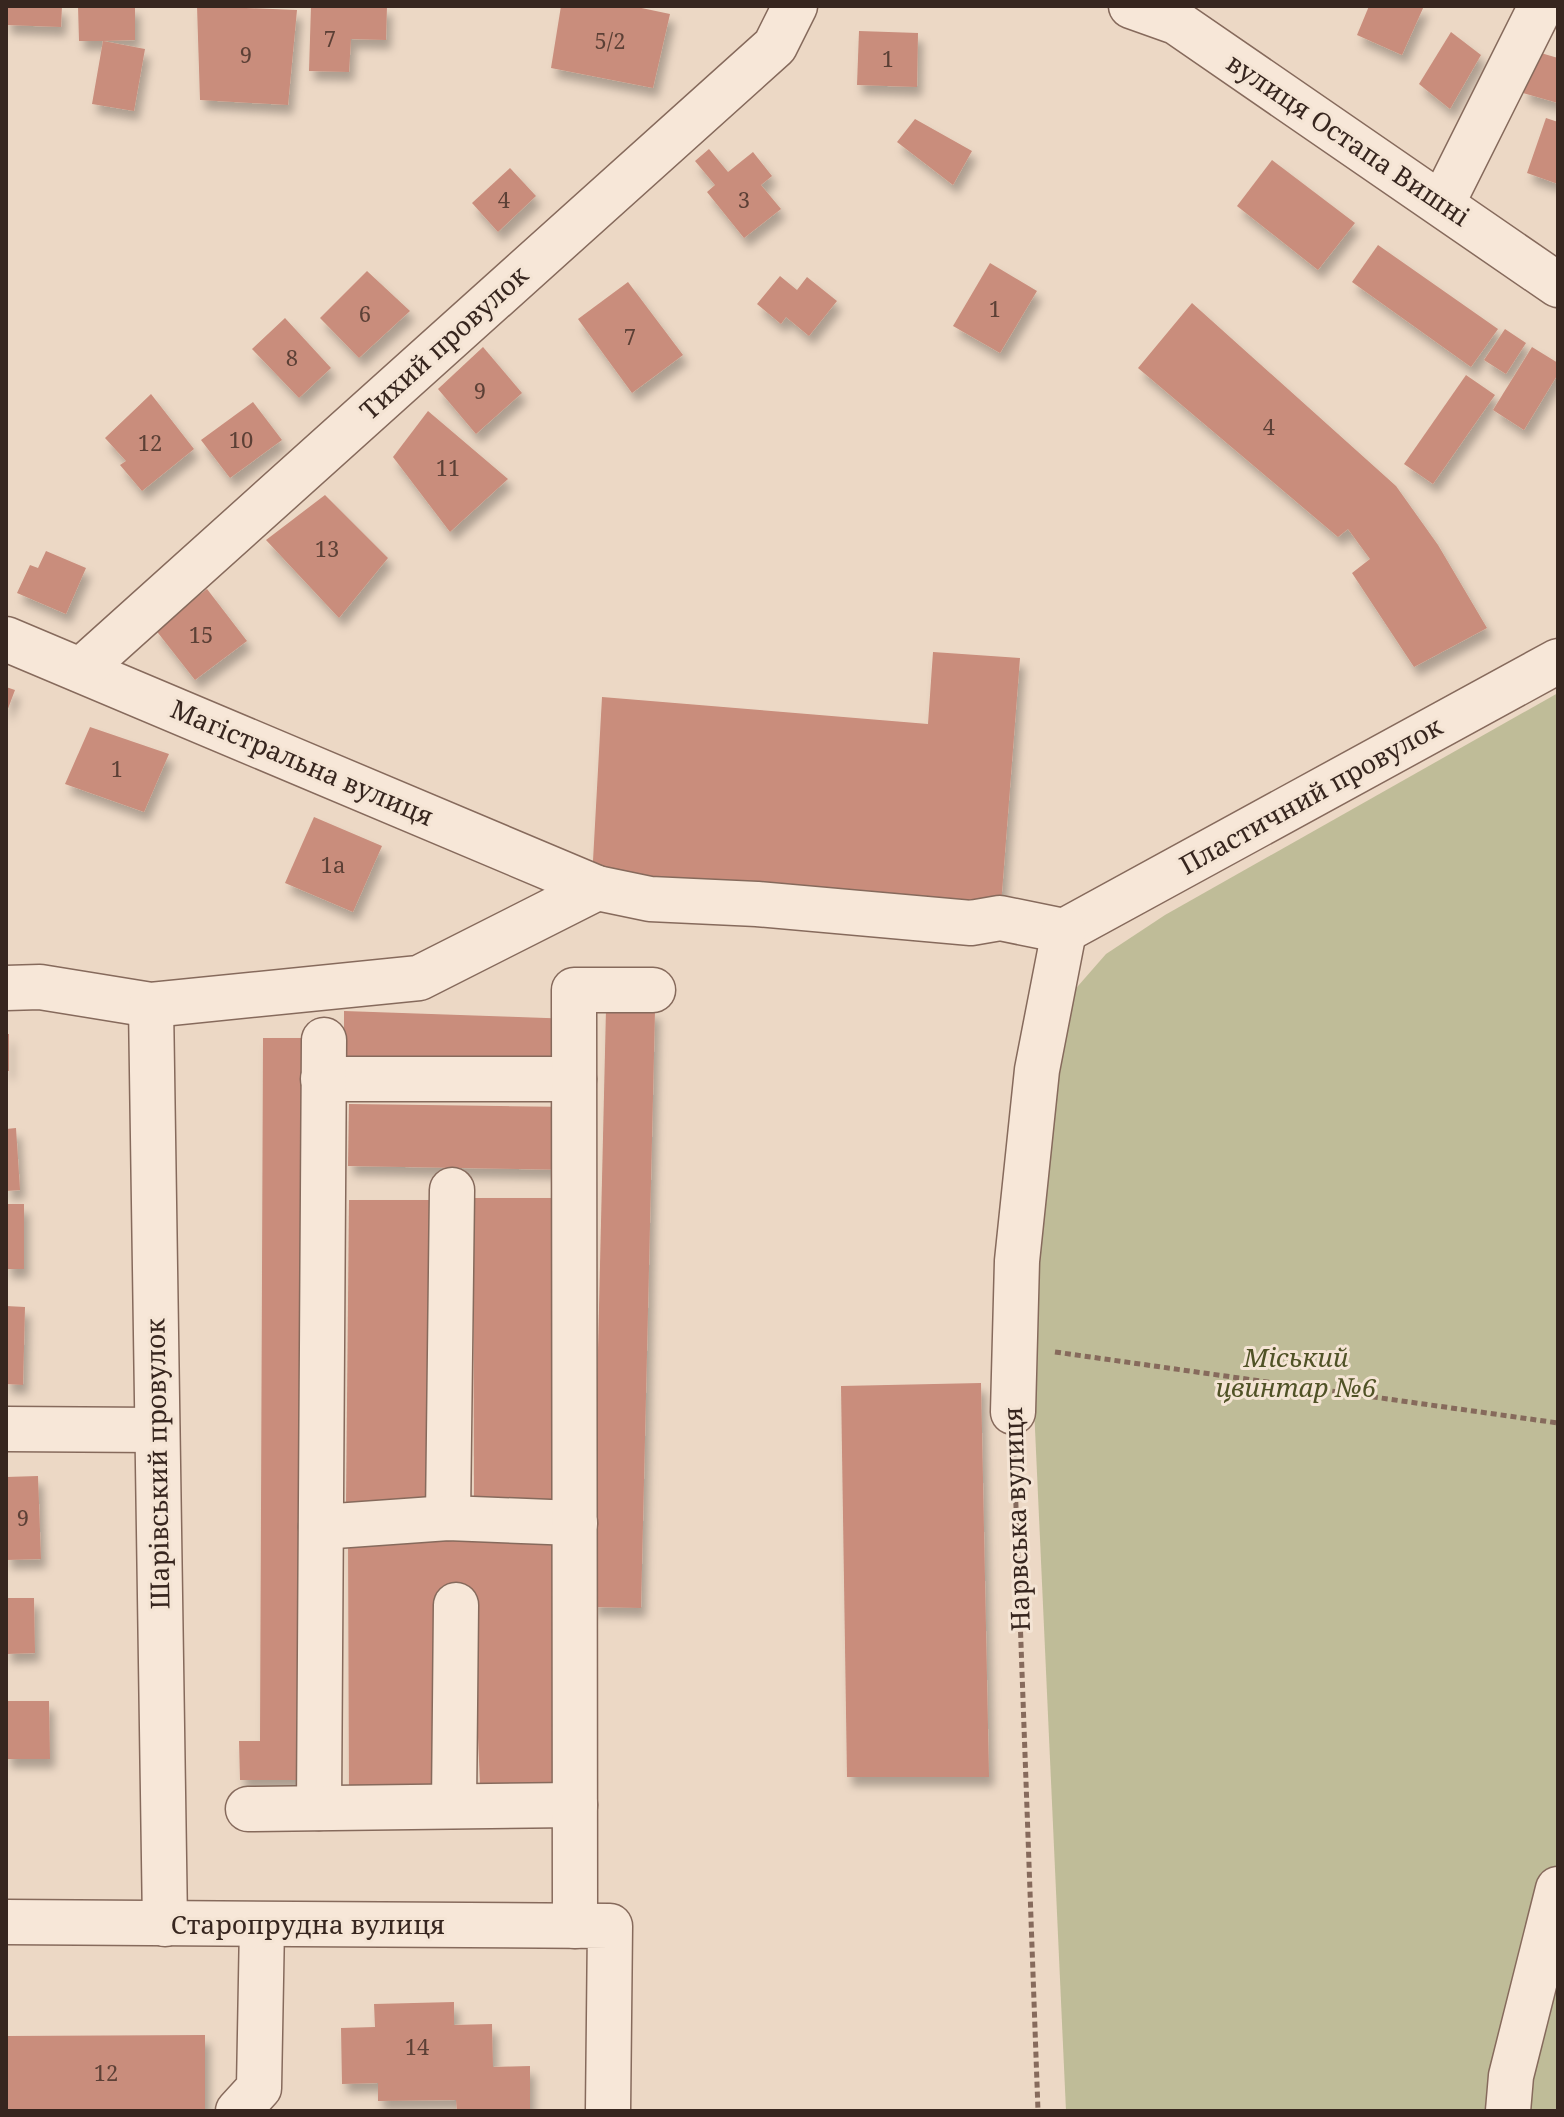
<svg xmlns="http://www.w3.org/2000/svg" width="1564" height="2117" viewBox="0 0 1564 2117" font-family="'Noto Serif',serif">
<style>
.cemetery{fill:#bfbc98}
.building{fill:#c98d7c;filter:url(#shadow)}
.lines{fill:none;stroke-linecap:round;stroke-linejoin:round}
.minor-casing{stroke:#866a5c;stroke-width:47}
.path{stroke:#866a5c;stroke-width:5;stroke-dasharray:6 4;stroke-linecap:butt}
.minor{stroke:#f7e7d8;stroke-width:44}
.labels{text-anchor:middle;stroke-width:6;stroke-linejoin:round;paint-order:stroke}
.number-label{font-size:22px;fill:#5c4036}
.street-label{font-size:26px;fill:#37261f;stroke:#f4e4d4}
.park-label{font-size:26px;font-style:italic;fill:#505226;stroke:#f4e4d4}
</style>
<defs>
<filter id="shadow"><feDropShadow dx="5" dy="9" stdDeviation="4" flood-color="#0004"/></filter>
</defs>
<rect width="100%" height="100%" fill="#ecd8c5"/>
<path class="cemetery" d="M1558,693V2111H1066L1031,1341L1054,1071L1071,994L1106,954L1165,915Z"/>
<g class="building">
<path d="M6,6H62L61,27L6,25Z"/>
<path d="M78,6H135V40L103,41L145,49L134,111L92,104L103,41H79Z"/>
<path d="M197,6L297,10L288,105L200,100Z"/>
<path d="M311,6H387L386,40L351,39L349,72L309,71Z"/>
<path d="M561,6H632L670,14L653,88L551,68Z"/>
<path d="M1369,6H1424L1402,55L1357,35Z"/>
<path d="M859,31L918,33L917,87L857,85Z"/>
<path d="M1451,32L1481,55L1450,109L1419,84Z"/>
<path d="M1534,51L1558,58V103L1523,93Z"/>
<path d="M1546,118L1558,122V184L1527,173Z"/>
<path d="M915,119L972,151L953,185L897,142Z"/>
<path d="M709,149L728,172L753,152L772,176L761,185L781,209L744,238L707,192L715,185L695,161Z"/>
<path d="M1272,160L1355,223L1318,270L1237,206Z"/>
<path d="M510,168L536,196L498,232L472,203Z"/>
<path d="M1378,245L1498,329L1471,367L1352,282Z"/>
<path d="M990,263L1037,291L1000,353L953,326Z"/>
<path d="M367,271L410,311L359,358L320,318Z"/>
<path d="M780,276L797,290L807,277L837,301L809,336L786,317L781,324L757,304Z"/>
<path d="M628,282L683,355L632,393L578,319Z"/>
<path d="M1192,303L1396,486L1438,545L1487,628L1414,667L1352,573L1370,559L1348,529L1338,537L1138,368Z"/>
<path d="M285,318L331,368L299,398L252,349Z"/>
<path d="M1505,329L1526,343L1506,374L1484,360Z"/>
<path d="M483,347L522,393L476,434L438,389Z"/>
<path d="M1532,347L1558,363V374L1524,430L1493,410Z"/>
<path d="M1466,375L1495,395L1433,484L1404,464Z"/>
<path d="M151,394L194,449L142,491L120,465L126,461L105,438Z"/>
<path d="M253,402L282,440L230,478L201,440Z"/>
<path d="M428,411L508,479L450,532L393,457Z"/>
<path d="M325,495L388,558L339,618L266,540Z"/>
<path d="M46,551L86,568L66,614L17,593L30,565L38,568Z"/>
<path d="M207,589L247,641L195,680L155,629Z"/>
<path d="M933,652L1020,658L1000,918L592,879L602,697L928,724Z"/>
<path d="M6,687L15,690L6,714Z"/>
<path d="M90,727L169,754L144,812L65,784Z"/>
<path d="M314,817L382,846L353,912L285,883Z"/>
<path d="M606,1009L655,1010L641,1608L592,1607Z"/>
<path d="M344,1011L574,1019V1079L344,1073Z"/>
<rect x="6" y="1034" width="3" height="37"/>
<path d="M263,1038H309L307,1780H240L239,1741H260Z"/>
<path d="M349,1104L574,1107L575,1170L348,1166Z"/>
<path d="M16,1128L20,1190L6,1191V1129Z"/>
<path d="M473,1198H560V1501H474Z"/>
<path d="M349,1200H435L432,1505L346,1504Z"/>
<rect x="6" y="1204" width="18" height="65"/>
<path d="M6,1306L25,1307L23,1385L6,1384Z"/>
<path d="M981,1383L989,1777H847L841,1386Z"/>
<path d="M38,1476L41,1559L6,1560V1477Z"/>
<path d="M570,1537V1787L480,1784L472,1598L444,1788L349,1796L348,1540Z"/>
<path d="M6,1598H34L35,1653L6,1654Z"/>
<path d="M6,1701H49L50,1759H6Z"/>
<path d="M454,2002V2025L492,2024L493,2067L530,2066V2111H457L456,2100L378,2101V2083L342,2084L341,2028L375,2027L374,2004Z"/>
<path d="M205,2035V2111H6V2036Z"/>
</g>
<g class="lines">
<g class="minor-casing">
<g id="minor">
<path d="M1131,6L1176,22L1558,285"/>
<path d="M1442,204L1541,6"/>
<path d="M6,639L597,888L650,899L757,904L971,923L1000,918L1064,931"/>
<path d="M81,670L775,46L795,6"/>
<path d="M1064,931L1558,661"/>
<path d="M6,988L40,987L151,1005L419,978L597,888"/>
<path d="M151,1005L165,1924"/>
<path d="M323,1079H574"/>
<path d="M1013,1412L1017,1261L1037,1070L1064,931"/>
<path d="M6,1429L157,1430"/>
<path d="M448,1518L452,1190"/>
<path d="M321,1527L448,1518L575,1523"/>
<path d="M454,1806L456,1605"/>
<path d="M319,1808L324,1040"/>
<path d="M248,1809L575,1805"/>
<path d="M6,1922L610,1926L608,2111"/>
<path d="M575,1926L574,990H653"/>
<path d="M238,2111L259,2088L262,1925"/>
<path d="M1508,2111L1511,2076L1558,1889"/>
</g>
</g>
<g class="path">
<path d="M1055,1352L1558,1423"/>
<path d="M1014,1452L1038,2111"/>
</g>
<use href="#minor" class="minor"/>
</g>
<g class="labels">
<g class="number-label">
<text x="330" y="47">7</text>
<text x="610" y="49">5/2</text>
<text x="246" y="63">9</text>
<text x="888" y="67">1</text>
<text x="504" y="208">4</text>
<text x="744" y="208">3</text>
<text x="995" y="317">1</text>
<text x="365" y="322">6</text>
<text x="630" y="345">7</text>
<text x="292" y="366">8</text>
<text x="480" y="399">9</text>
<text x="1269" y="435">4</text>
<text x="241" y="448">10</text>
<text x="150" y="451">12</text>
<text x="448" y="476">11</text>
<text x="327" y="557">13</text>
<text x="201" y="643">15</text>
<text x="117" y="777">1</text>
<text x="333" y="873">1а</text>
<text x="23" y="1526">9</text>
<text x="417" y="2055">14</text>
<text x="106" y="2081">12</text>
</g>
<g class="street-label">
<text transform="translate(1348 140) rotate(34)" y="9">вулиця Остапа Вишні</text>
<text transform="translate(444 343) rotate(-42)" y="9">Тихий провулок</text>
<text transform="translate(302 763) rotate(23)" y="9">Магістральна вулиця</text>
<text transform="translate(1311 796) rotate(-29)" y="9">Пластичний провулок</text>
<text transform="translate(158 1464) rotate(-91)" y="9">Шарівський провулок</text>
<text transform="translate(1017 1519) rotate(-92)" y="9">Нарвська вулиця</text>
<text x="308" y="1934">Старопрудна вулиця</text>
</g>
<g class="park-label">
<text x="1296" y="1367">Міський<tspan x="1296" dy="30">цвинтар №6</tspan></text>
</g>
</g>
<rect width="1564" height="2117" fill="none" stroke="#37261f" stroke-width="16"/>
</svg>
